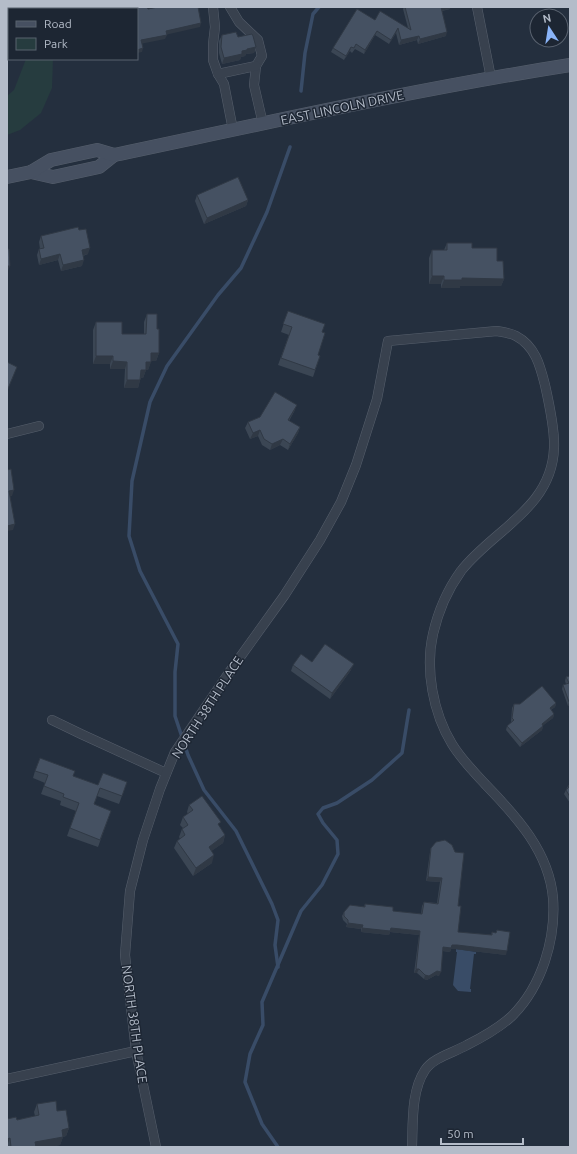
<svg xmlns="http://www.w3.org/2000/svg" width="577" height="1154" viewBox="0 0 577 1154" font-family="Ubuntu,sans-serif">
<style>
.green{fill:#263c3f}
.water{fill:#394c67}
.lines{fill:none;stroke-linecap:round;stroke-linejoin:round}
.stream{stroke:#394c67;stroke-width:3.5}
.street-casing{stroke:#565f6c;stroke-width:10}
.secondary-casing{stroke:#565f6c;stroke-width:14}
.street{stroke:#38414e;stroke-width:9}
.secondary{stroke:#465061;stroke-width:13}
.wall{fill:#3b4654}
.shaded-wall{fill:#303945}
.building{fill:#455162;stroke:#303945}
.labels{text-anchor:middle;stroke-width:3;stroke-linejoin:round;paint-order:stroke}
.street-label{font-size:13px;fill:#b4bcc9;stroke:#1d2633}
</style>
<rect width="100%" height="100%" fill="#242f3e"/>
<path class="green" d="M26,59H53L52,88L41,113L20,130L7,135V96L14,90Z"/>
<path class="water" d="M456,949L476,952V954H474L470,989H471V992L458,991L453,985L457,952H456Z"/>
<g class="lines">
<g class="stream">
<path d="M301,91L305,53L313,14L319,7"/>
<path d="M278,967L275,945L278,920L272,904L236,831L204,790L188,755L175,716V672L178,644L140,571L129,536L132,481L150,402L167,366L218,295L241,268L267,212L290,147"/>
<path d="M278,1147L262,1124L245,1082L250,1054L263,1025L262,1002L301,911L322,885L338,854L337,840L323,823L318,814L323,808L337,803L372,780L402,753L409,710"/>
</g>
<g class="street-casing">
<g id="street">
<path d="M213,7L215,27L213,44V60L218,74L224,84L233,130"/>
<path d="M230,7L239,22L258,40L262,56L256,66L254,85L263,124"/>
<path d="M477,7L491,78"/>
<path d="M218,74L256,66"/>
<path d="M7,434L39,426"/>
<path d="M52,720L81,734L166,773"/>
<path d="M7,1079L136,1051"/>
<path d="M156,1147L136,1051L125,955L130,891L143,840L160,789L175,752L228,674L284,596L320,540L341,502L356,465L377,399L388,341L497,331C503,332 510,333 516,336C535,346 540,365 545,385C549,403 555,429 554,448C552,508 493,530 461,571C448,589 438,612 433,634C425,669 433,713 452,744C461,759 474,772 486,785C517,817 549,852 553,898C556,939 542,986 512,1016C499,1028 483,1037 467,1045C453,1053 434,1057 425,1070C411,1091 413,1123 412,1147"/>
</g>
</g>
<g class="secondary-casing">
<g id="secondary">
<path d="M31,172L53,177L99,167L114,155"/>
<path d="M7,177L31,172L51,160L97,150L114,155C266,123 417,89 570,65"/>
</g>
</g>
<use href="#street" class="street"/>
<use href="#secondary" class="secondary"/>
</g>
<g class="wall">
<path d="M404,7H450V9L442,11L446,36L418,44L417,40L399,45L396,33L389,44L375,35L364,54L355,49L352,53L350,51L344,60L331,52L333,48L375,20L408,28L403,9Z"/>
<path d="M222,35L238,37L256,47L254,53L246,54L245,56L241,57L240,60L222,64L219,53V41Z"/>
<path d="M197,195L248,200L246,206L204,224L195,201Z"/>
<path d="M79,230L88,254L83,256L82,266L61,271L58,260L39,265L37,255L39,249H40L39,242L41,236Z"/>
<path d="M447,243L472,248L497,261L504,279L501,286H460V288H441V284H429V258L432,250H444Z"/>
<path d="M288,311L322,332L318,355L320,356L313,377L278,365L289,335L281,332Z"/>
<path d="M147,314L157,329L159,353L156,361H151L148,370H146L143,378H141L140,380L138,388H124L125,369H110V364H93V330L96,322L122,334H144V322Z"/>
<path d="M295,410L289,421L300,427L298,433L288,450L280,445L270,450L262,445L258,436L250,439L245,428L248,422Z"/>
<path d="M312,662L351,670L330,699L291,671L293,665Z"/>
<path d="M570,676V705L568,706L562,689L563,685L566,684L565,681L566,677Z"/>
<path d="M556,703L555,707L551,710L554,714L553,718L543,725L542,730L520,747L506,730L507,726L512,723L511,722L512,708L514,704H520Z"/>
<path d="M35,771L73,776L98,785L127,782L119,804L97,796L94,805L111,811L98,847L67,836L76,811L60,805L61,801L41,794L45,783L33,778Z"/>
<path d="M570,784V803L564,794L568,786Z"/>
<path d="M189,805L219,826L225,835L223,843L211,851L212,863L193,876L174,848L177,841L180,839L179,837L182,829L183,828L180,825L183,817L188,814L187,812Z"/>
<path d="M431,848L458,906V932L491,935L492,932L496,933L497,930L506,955L455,949H451L450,952L443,951L439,976L436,975L427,980L424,979L417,973H414L419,935L390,932L389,935L361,932V929L346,927L347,924L343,920L342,916L344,912L364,907L365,904L393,911L421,914L422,906L424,902L437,903L440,882L426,881L430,852Z"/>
<path d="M37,1104L57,1111L69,1128L66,1136L63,1137L60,1145L49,1147H7V1119L17,1120L35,1116L34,1112Z"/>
</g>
<g class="shaded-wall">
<path d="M441,7H450V9L439,11Z"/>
<path d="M201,23L200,27L165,35L166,31Z"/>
<path d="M398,28L396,33L389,44L391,40Z"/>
<path d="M377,31L375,35L364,54L365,50Z"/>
<path d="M447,32L446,36L418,44L420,39Z"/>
<path d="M167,35L165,39L140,44L141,40Z"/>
<path d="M419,36L417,40L399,45L401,40Z"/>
<path d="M256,47L254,53L246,54L245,56L241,57L240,60L222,64L224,58L247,49Z"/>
<path d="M351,47L350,51L344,60L346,56Z"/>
<path d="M143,48L142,52L137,53V50Z"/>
<path d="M248,200L246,206L204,224L207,218Z"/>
<path d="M90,248L88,254L80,256L82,250Z"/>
<path d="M60,254L58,260L39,265L41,259Z"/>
<path d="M84,260L82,266L61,271L63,265Z"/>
<path d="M7,266H10L8,271L7,272Z"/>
<path d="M432,276H444L441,284H429Z"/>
<path d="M462,278L504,279L501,286H460V288H441L444,280Z"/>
<path d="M151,353H159L156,361H148Z"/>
<path d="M96,356H113L110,364H93Z"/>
<path d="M113,361L127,362L125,369H110Z"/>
<path d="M146,362H151L148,370H143Z"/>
<path d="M141,370H146L143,378H138Z"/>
<path d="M127,380H140L138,388H124Z"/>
<path d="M297,405L295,410L285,426L288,420Z"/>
<path d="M300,427L298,433L288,450L290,444Z"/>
<path d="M260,430L258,436L250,439L253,433Z"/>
<path d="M283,439L280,445L270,450L272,444Z"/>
<path d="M14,490L12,496L7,497L9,491Z"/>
<path d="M15,524L13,530L7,531V526Z"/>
<path d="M354,664L351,670L330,699L332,693Z"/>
<path d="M569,702H570V705L568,706Z"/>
<path d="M556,703L555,707L548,712L550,708Z"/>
<path d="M554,714L553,718L540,728L542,724Z"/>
<path d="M543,726L542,730L520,747L522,743Z"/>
<path d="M225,835L223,843L206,855L209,847Z"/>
<path d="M214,855L212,863L193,876L196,868Z"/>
<path d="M428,877L442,878L440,882L426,881Z"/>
<path d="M348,923L363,925L361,929L346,927Z"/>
<path d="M362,928H391L420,931L419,935L390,932L389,935L361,932Z"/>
<path d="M452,945H457L507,951L506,955L455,949H451L450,952L442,951L443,947Z"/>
<path d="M416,969H419L417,973H414Z"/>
<path d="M437,971L441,972L439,976L436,975L427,980L424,979L425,975Z"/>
<path d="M69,1128L66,1136L59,1138L62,1130Z"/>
<path d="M63,1137L60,1145L49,1147H33L35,1142Z"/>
<path d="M10,1138L7,1146V1139Z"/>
</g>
<g class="building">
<path d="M91,7H119V9H92Z"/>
<path d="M129,7H147L148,9L158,7H198L201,23L166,31L167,35L141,40L143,48L137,50V9H121Z"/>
<path d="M405,7H441L447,32L420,39L419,36L401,40L398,28L391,40L377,31L365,50L356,44L354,48L351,47L346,56L333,48L357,9L375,20L380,11L411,30Z"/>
<path d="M236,32L238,37L252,34L253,36L256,47L247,49V50L242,51V54L224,58L221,47L222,35Z"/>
<path d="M238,177L248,200L207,218L197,195Z"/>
<path d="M78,227L79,230L86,229L90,248L82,250L84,260L63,265L60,254L41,259L39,249L44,248L41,236Z"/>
<path d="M447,243H472V248H497V261H503L504,279L462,278V280H444V276H432V250H447Z"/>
<path d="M7,249H9L10,266H7Z"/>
<path d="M288,311L325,324L322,332L325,333L318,355L320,356L315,370L281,358L292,327L283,324Z"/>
<path d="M147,314H157V329H159V353H151V362H146V370H141L140,380H127V362L113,361V356H96V322H122V334H146Z"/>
<path d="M7,362L17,367L7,391Z"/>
<path d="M275,392L297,405L288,420L300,427L290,444L283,439L272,444L264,439L260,430L253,433L248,422L260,417Z"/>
<path d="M11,469L14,490L9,491L15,524L7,526V470Z"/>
<path d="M325,644L354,664L332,693L293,665L301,654L312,662Z"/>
<path d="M570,676V702H569L563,685L569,683L566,677Z"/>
<path d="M542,686L556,703L550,708L554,714L542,724L543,726L522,743L507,726L514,720L512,718L514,704H520Z"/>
<path d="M40,758L75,771L73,776L98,785L103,773L127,782L122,796L100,788L94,804L111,811L100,840L70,828L79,803L63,797L64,794L44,786L48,775L35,771Z"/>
<path d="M570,784V797L566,790L569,787L568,786Z"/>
<path d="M202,796L221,822L218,824L225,835L209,847L214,855L196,868L177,841L185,835L182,829L188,825L183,817L193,810L189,805Z"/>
<path d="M445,840L452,845L455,852L464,853L458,906H461L458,932L492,935V932L496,933L497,930L510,932L507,951L457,945H452L451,948L443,947L441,972L437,971L429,976L425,975L419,969H416L420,931L391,928L390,931L362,928L363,925L348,923V920L344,916V912L350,905L365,907V904L393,907V911L422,914L424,902L438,904L442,878L428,877L431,848L436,842Z"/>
<path d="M7,932L8,939H7Z"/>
<path d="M56,1101L57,1111L66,1110L69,1128L62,1130L63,1137L35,1142L36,1147H11L10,1138L7,1139V1119L16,1117L17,1120L39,1115L37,1104Z"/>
</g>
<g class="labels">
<g class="street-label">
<text transform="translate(342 107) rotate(-12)" y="5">EAST LINCOLN DRIVE</text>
<text transform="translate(207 707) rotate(-57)" y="5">NORTH 38TH PLACE</text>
<text transform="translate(135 1024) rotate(82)" y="5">NORTH 38TH PLACE</text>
</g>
</g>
<rect width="577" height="1154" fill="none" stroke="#b4bcc9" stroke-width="16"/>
<rect x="8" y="8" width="130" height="52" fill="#1d2633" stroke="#59626f"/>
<rect x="16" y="21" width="20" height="6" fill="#465061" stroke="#59626f"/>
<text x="44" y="28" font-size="12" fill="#b4bcc9">Road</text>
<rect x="16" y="38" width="20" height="12" fill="#263c3f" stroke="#59626f"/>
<text x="44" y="48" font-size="12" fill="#b4bcc9">Park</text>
<g transform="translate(549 28) rotate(348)"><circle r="19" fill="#1d2633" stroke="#59626f"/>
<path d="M0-3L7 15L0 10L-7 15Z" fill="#8ab4f8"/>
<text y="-6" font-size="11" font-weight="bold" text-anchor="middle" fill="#b4bcc9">N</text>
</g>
<path d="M441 1138v6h82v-6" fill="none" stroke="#b4bcc9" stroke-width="2"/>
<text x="447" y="1138" font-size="12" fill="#b4bcc9" stroke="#1d2633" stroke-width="3" paint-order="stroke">50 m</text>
</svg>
